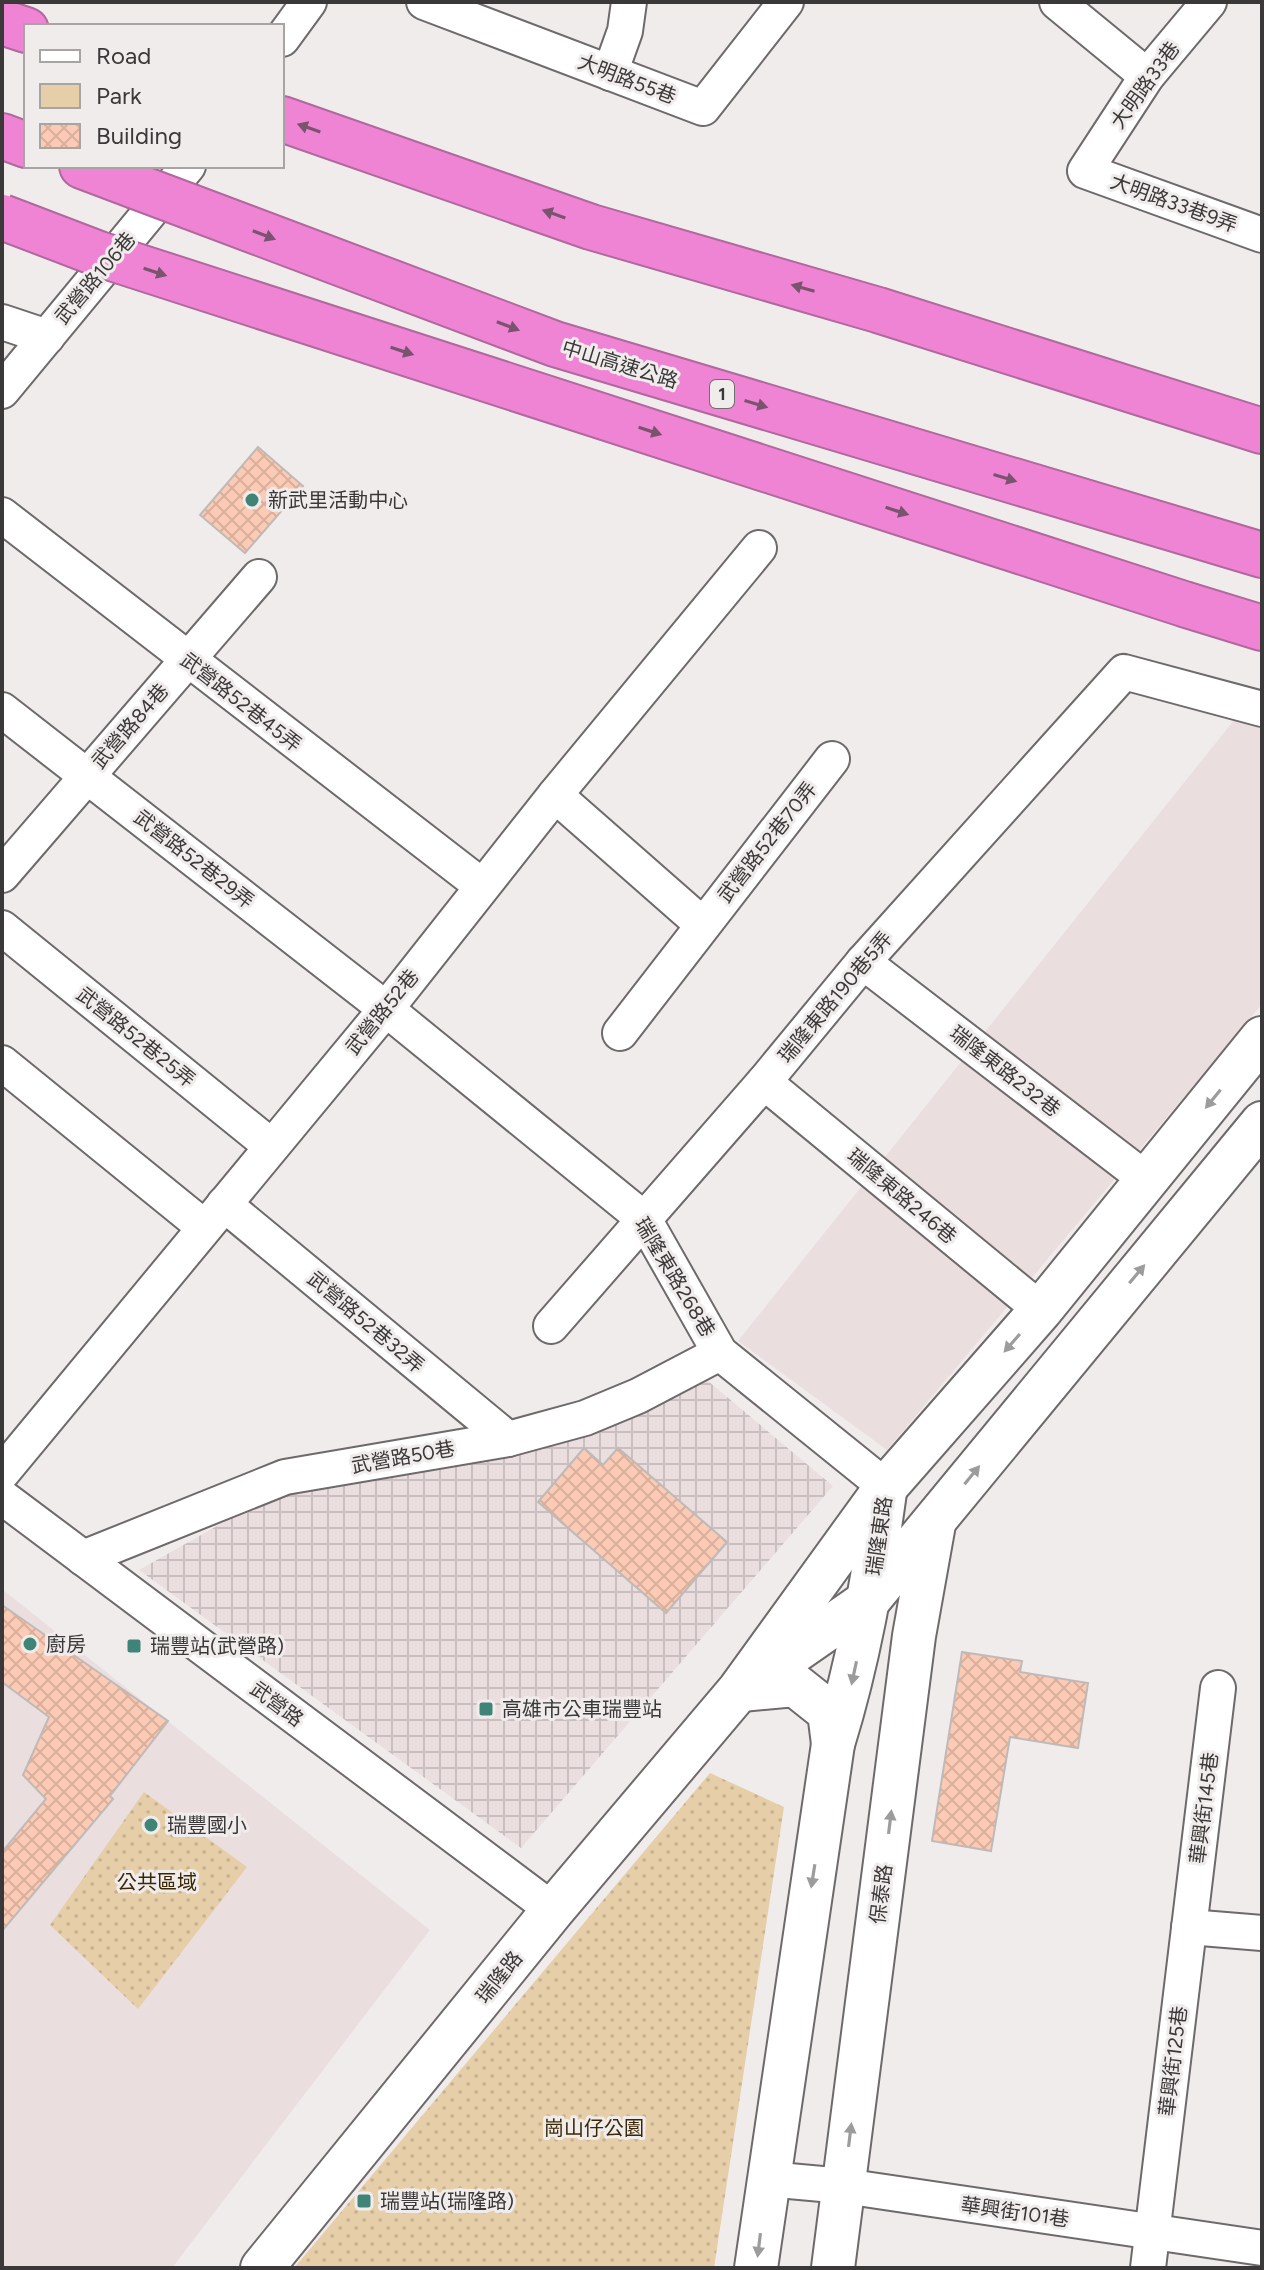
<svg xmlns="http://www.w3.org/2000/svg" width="1264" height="2270" viewBox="0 0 1264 2270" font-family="Figtree,'Noto Sans TC',sans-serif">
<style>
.built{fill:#ebdedf}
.industrial{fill:url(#industrial-grid)}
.green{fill:url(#green-dots)}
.building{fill:url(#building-cross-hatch);stroke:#bfbab8;stroke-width:2}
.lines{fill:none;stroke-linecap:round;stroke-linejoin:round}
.minor-casing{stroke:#6e696a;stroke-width:38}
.tertiary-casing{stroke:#6e696a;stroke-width:46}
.motorway-casing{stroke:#b0699d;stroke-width:48}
.minor{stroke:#fff;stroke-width:34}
.tertiary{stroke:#fff;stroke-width:42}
.motorway{stroke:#f084d4;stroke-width:44}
.motorway-bridge-casing{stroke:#b0699d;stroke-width:48;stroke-linecap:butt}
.motorway-bridge{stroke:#f084d4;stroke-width:44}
.oneway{fill:#7a536f}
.oneway2{fill:#9c9c9c}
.poi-dot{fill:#408478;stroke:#f1ecec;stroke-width:3}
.labels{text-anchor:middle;stroke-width:6;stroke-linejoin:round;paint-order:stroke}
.shield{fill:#f1ecec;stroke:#716e6e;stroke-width:2}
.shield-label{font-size:18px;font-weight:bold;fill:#3a3838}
.street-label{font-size:20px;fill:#3a3838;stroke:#f1ecec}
.poi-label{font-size:20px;fill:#3a3838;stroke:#f1ecec;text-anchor:start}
.park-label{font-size:20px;fill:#3a2704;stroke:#f1ecec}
</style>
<defs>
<pattern id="industrial-grid" width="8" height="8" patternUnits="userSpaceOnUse" patternTransform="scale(2)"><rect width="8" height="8" fill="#ebdedf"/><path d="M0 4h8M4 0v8" fill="none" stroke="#cabfc0"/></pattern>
<pattern id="green-dots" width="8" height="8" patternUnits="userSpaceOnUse" patternTransform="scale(2)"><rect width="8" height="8" fill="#e6cea8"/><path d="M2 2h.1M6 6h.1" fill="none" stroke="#c6b291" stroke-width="1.8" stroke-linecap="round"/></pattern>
<pattern id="building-cross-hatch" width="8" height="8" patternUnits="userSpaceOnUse" patternTransform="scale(2)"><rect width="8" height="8" fill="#fccbb5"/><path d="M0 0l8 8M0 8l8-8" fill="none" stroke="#d9af9c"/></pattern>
</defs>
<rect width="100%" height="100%" fill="#f1ecec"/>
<g class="built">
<path d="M1258,690L1262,691V1004L887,1450L738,1341Z"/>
<path d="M2,1589L430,1930L172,2268H2Z"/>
</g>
<path class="industrial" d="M702,1376L833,1486L521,1848L139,1570L272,1495L528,1452Z"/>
<g class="green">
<path d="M710,1773L784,1807L714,2268H294Z"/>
<path d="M144,1792L247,1867L138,2009L50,1925Z"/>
</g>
<g class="building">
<path d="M258,447L303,486L245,553L200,515Z"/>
<path d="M584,1448L603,1465L618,1448L727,1542L666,1613L538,1502Z"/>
<path d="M2,1605L168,1721L110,1796L113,1799L2,1931V1852L46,1799L23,1775L49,1717L2,1682Z"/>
<path d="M962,1652L1022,1661L1020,1672L1088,1683L1078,1748L1010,1737L991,1851L932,1841Z"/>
</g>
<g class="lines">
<g class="minor-casing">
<g id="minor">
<path d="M424,2L703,108L786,2"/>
<path d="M1057,2L1147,76"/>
<path d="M1209,2L1147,76L1085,171L1262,235"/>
<path d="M282,39L309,2"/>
<path d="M610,73L625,31L629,2"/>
<path d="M2,322L47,337"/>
<path d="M2,391L188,166"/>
<path d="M2,515L482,886"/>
<path d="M2,710L386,1009L644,1219L720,1353L886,1487"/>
<path d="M555,795L703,925"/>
<path d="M2,875L259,577"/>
<path d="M2,928L271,1146"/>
<path d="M863,962L1147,1180"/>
<path d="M620,1033L832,759"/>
<path d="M2,1063L204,1227"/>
<path d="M764,1082L1041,1310"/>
<path d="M224,1204L508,1439"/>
<path d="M551,1326L764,1082L863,962L1124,672L1262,709"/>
<path d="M2,1473L386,1009L555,795L759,548"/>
<path d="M2,1497L553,1910"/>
<path d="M83,1558L285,1477L508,1439L585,1418L638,1396L720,1353"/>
<path d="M1189,1927L1262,1933"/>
<path d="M767,2179L844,2186L1262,2248"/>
<path d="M1148,2268L1218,1688"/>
</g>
</g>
<g class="tertiary-casing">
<g id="tertiary">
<path d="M764,1673L869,1600L1262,1123"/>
<path d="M741,1690L795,1685L829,1712L833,1744"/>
<path d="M262,2268L553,1910L739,1690L886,1487L1041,1310L1262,1038"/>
<path d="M756,2268L833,1744C859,1660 873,1579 885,1492"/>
<path d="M833,2268L914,1636L934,1524"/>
</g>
</g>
<g class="motorway-casing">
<g id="motorway">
<path d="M2,22L26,30"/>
<path d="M282,119L591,227L878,310L1262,431"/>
<path d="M2,136L26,145"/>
<path d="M82,166L135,186"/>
<path d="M191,207L555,344L1262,555"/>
<path d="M1187,605L1262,628"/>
</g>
</g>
<use href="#minor" class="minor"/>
<use href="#tertiary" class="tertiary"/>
<use href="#motorway" class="motorway"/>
<g class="motorway-bridge-casing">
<g id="motorway-bridge">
<path d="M135,186L191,207"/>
<path d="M2,217L99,254L1187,605"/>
</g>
</g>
<use href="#motorway-bridge" class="motorway-bridge"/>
</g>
<defs><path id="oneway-solid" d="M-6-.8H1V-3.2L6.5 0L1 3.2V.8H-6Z" transform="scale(2)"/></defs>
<g class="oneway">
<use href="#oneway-solid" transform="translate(309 128) rotate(-161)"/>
<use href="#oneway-solid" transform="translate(554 214) rotate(-161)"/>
<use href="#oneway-solid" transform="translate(264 235) rotate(21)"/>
<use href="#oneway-solid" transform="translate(155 272) rotate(18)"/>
<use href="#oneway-solid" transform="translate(803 288) rotate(-164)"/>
<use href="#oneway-solid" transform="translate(508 326) rotate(21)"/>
<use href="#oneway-solid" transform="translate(402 351) rotate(18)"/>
<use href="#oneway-solid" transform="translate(756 404) rotate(17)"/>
<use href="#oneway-solid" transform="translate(650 431) rotate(18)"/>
<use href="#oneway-solid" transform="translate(1005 478) rotate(17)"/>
<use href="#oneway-solid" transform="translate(897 511) rotate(18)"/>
</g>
<g class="oneway2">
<use href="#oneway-solid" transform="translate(1213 1099) rotate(129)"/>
<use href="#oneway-solid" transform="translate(1137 1274) rotate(-50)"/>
<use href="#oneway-solid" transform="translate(1012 1343) rotate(131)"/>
<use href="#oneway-solid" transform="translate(972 1475) rotate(-51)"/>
<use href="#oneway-solid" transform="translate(854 1673) rotate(102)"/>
<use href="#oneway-solid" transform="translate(890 1822) rotate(-83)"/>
<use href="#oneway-solid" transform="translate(813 1876) rotate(99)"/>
<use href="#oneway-solid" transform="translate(850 2135) rotate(-83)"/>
<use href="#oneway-solid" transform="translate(759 2245) rotate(97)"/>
</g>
<g class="poi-dot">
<circle cx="252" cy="500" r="8"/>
<circle cx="30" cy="1644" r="8"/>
<rect x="126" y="1638" width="16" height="16" rx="4"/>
<rect x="478" y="1701" width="16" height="16" rx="4"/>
<circle cx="151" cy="1825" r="8"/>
<rect x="356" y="2193" width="16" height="16" rx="4"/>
</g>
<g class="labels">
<rect class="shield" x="710" y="380" width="24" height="28" rx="6"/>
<g class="shield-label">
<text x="722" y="400">1</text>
</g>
<g class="street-label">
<text transform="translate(627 79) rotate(21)" y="7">大明路55巷</text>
<text transform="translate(1145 85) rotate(-54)" y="7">大明路33巷</text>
<text transform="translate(1174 203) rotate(20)" y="7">大明路33巷9弄</text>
<text transform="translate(95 278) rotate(-50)" y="7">武營路106巷</text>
<text transform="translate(620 364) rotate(17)" y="7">中山高速公路</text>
<text transform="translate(241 702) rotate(38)" y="7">武營路52巷45弄</text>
<text transform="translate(130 726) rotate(-49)" y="7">武營路84巷</text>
<text transform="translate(767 842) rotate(-52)" y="7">武營路52巷70弄</text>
<text transform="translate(194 859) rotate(38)" y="7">武營路52巷29弄</text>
<text transform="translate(835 997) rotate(-50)" y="7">瑞隆東路190巷5弄</text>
<text transform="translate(382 1012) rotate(-51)" y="7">武營路52巷</text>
<text transform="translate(136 1037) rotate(39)" y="7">武營路52巷25弄</text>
<text transform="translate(1005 1071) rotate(38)" y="7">瑞隆東路232巷</text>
<text transform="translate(902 1196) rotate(40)" y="7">瑞隆東路246巷</text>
<text transform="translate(675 1277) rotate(59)" y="7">瑞隆東路268巷</text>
<text transform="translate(366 1322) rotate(40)" y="7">武營路52巷32弄</text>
<text transform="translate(403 1457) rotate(-10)" y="7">武營路50巷</text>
<text transform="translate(879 1536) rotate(-82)" y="7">瑞隆東路</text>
<text transform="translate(277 1704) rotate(37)" y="7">武營路</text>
<text transform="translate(1204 1808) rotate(-83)" y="7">華興街145巷</text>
<text transform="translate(881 1894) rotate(-83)" y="7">保泰路</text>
<text transform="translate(499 1977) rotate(-51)" y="7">瑞隆路</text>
<text transform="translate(1173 2061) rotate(-83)" y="7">華興街125巷</text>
<text transform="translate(1015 2212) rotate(8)" y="7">華興街101巷</text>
</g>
<g class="poi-label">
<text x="268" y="507">新武里活動中心</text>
<text x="46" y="1651">廚房</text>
<text x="150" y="1653">瑞豐站(武營路)</text>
<text x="502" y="1716">高雄市公車瑞豐站</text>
<text x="167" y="1832">瑞豐國小</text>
<text x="380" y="2208">瑞豐站(瑞隆路)</text>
</g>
<g class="park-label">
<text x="157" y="1889">公共區域</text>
<text x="594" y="2135">崗山仔公園</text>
</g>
</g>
<rect width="1264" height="2270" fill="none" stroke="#3a3838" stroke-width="8"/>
<rect x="24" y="24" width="260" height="144" fill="#f1ecec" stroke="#a8a4a4" stroke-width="2"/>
<rect x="40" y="50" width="40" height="12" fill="#ffffff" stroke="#a8a4a4" stroke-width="2"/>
<text x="96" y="64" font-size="24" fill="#3a3838">Road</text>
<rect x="40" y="84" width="40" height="24" fill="#e6cea8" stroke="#a8a4a4" stroke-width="2"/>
<text x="96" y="104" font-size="24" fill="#3a3838">Park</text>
<rect x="40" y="124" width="40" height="24" fill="url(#building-cross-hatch)" stroke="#a8a4a4" stroke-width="2"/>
<text x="96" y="144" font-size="24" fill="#3a3838">Building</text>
</svg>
